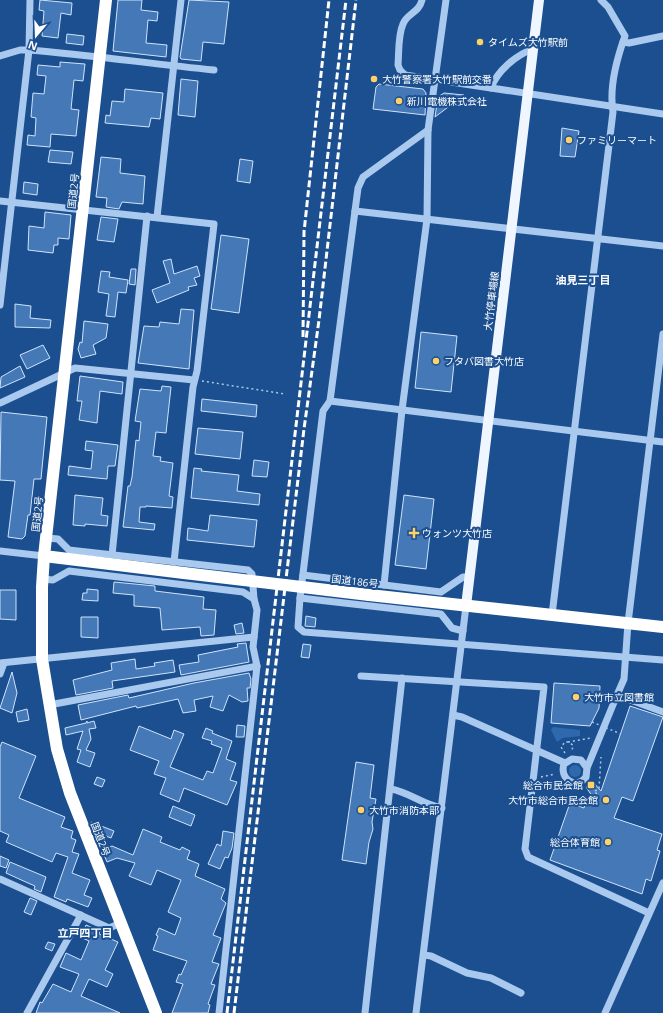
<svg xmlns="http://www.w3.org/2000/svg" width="663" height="1013" viewBox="0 0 663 1013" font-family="'Open Sans','Noto Sans JP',sans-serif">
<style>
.green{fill:#2e69ad}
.building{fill:#4478b7;stroke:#cfe3fa}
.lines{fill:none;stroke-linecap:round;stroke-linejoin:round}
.path{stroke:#a9c9ee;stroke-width:1.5;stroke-dasharray:2 3;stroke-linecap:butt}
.minor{stroke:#a9c9ee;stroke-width:7}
.major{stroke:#f0f6ff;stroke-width:10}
.highway{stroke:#fff;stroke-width:12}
.rail{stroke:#fff;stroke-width:3;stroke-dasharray:7 3;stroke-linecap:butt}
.path-bridge{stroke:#a9c9ee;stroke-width:1.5;stroke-dasharray:2 3;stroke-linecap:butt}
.highway-bridge{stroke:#fff;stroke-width:12}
.poi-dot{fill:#ffd166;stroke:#1b4f8f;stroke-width:1.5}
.labels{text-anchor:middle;stroke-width:4;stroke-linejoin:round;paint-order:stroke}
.poi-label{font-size:10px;fill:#fff;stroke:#1b4f8f;text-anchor:start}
.street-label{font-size:10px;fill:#fff;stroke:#1b4f8f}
.neighbourhood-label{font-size:11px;font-weight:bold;fill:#fff;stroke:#1b4f8f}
</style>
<rect width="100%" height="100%" fill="#1b4f8f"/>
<g class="green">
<path d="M553,727L580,730V736L563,738L557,742L551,730Z"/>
<circle cx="575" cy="771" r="6"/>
</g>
<g class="building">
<path d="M40,0L72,3L71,15L61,13L58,38L42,36L44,11L39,10Z"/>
<path d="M118,0H142L141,10L158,12L157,21L148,20L146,43L167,45L166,57L113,51Z"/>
<path d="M189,0L229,2L224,44L203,42L201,61L181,59L180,57Z"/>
<path d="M67,34L84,36L83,45L66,43Z"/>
<path d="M60,62L85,64L83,81L74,80L71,109L79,110L76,136L51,134L50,147L27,145L28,135L35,136L36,118L31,117L33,93L44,94L46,76L37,75L38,65L60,67Z"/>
<path d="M181,79L198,81L195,117L178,115Z"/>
<path d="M379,84L423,89L426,93L425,115L373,109L376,87Z"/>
<path d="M125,89L163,93L160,119L151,118L149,127L105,123L106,115L110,116L112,101L124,102Z"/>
<path d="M444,93L464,95L435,117L438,97Z"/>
<path d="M562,128L579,131L575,157L560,156Z"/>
<path d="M50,150L73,152L71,164L48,162Z"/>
<path d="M101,157L121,159L120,173L145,176L143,204L122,202L119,209L106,207L107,198L96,197Z"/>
<path d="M240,159L253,161L250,183L237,181Z"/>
<path d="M24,182L38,184L37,195L23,193Z"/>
<path d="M45,212L71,215L69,239L58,238V245H54L53,253L28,250L29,226L44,228Z"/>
<path d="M101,217L118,219L114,242L97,240Z"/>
<path d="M221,235L249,239L239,313L211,309Z"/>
<path d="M171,259L174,274L197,266L200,276L194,278L197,285L188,287L189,290L157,303L152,290L170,283L163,261Z"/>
<path d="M131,269H136L135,285L129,284Z"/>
<path d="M101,271L110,272L109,277L128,280L126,293L118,292L115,317L106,316L109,294L98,292Z"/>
<path d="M15,304L31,306L30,318L51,320L50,328L15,327Z"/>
<path d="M181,309L194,310L189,369L138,363L144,326L159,327L160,322L179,324Z"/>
<path d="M84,321L108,324L106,338L93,345L96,354L81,358L78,349L80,342L82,343Z"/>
<path d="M421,332L457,336L451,392L415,388Z"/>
<path d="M43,345L50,358L27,369L20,355Z"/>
<path d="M20,366L25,377L0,388L1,377Z"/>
<path d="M80,376L123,382L122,394L100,391L97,423L79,420L82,401H77Z"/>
<path d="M162,386L171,387L166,433L156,432L153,456L161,457L160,461L173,463L169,496L173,497L172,508L146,506V507H140L139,522L155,524L154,530L123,527L128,486H130L132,477L136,440L139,441L141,422L135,421L140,389L161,391Z"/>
<path d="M202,399L257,405L256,417L201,411Z"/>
<path d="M1,412L47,417L41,479H34L30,515H28L25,536L22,539L8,537L15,481L0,480Z"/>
<path d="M198,428L243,432L240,459L195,454Z"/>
<path d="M86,441L118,445L115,466H108L107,479L68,475L69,466L91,469L93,451L85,450Z"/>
<path d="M254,460L269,462L267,477L252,476Z"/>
<path d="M194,468L202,469L201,471L239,475L237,491L260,494L259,505L191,498Z"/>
<path d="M75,495L103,498L101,515L108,516L107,526L85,524V526L73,525Z"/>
<path d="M404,495L434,499L426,569L395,565Z"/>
<path d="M210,515L257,520L254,547L187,540L188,528L208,531Z"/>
<path d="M114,582L155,586V591L204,597L203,609L216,610L214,635L201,636L200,627L162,630L160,608L134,606V595L113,593Z"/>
<path d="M87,589L98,590V601L82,600L83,593H87Z"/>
<path d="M0,590H16V620L0,619Z"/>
<path d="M306,616L316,618L315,627L305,626Z"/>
<path d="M81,617H98V638L81,637Z"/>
<path d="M242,623L244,633L236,634L234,625Z"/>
<path d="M246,643L249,662L181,675L179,665L199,662L198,655L238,647L237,644Z"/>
<path d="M303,644L311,645L309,658L301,657Z"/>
<path d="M135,659L136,669L155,666L154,663L173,660L175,672L112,681L113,688L76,695L73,680L112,670L111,663Z"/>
<path d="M12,672L17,693L12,713L0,708Z"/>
<path d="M249,673L251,679L250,688H247L248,701L242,702L229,695L223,711L210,707L213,696L194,700L196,711L183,713L178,699L137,708L136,706L81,720L78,705L128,695L129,698L194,683Z"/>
<path d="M554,683L600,686L599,708L590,726L551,723Z"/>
<path d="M630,706L663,717L633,801L622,797L614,818L662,834L657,850L660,851L651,881L646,879L642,894L550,860L570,803L584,808L585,804L594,799L586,787L593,782L601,791Z"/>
<path d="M27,709L29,720L18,722L16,712Z"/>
<path d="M87,721V723L94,721L96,728L89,729L91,739L86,750L95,753L90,767L77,762L81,750L77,749L83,731L66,735L65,728L86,723Z"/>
<path d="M237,725L245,726L244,737H236Z"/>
<path d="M139,726L171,739L174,730L184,734L170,767L203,780L207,771L213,773L222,748L211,744L212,741L202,738L206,728L213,731L212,733L232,741L226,759L236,763L230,780L237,782L227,805L184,788L179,802L160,794L166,778L154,774L159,761L130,750Z"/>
<path d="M2,742L36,756L19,798L65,817L61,827L73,831L71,838L76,840L72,852L79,854L72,873L90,880L84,895L92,898L88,907L67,899L66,902L54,897L68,857L56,853L52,862L6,842L9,835L0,831V747Z"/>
<path d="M356,762L374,765L370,798L376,799L372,822L373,829L369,842L366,864L342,860Z"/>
<path d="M97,777L105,780L102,787L94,784Z"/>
<path d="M173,806L195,815L191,826L169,817Z"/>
<path d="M91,822L114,831L111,838L95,832Z"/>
<path d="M143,829L162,837L160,842L180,850L182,847L190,851L187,859L199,864L195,876L225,889L221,899L226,903L213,935L221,938L212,962L219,964L211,984L215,985L208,1004L210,1005L208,1013H172L183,984L176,982L179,974L181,975L187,961L153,950L158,936L156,935L159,928L175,935L181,918L168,912L181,880L157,870L151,885L129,876L135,863L117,858L107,862L102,850L112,846L133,855Z"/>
<path d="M223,831L234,833L232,848L228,858L225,857L220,869L208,864L217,844L221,846Z"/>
<path d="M0,856L9,860L6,868L0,866Z"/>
<path d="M10,862L46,877L41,892L34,889L35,886L28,883L6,873Z"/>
<path d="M30,898L37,901L31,915L24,912Z"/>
<path d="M86,925L100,931L99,934L118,942L105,970L113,974L107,987L89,979L81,996L120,1013H36L40,1002L42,1003L53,984L71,992L79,974L60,967L66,953L81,960L89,941L76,935L79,928L84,930Z"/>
<path d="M48,942L55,944L52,951L45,948Z"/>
</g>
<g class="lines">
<g class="path">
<path d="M202,381L285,394"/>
<path d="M568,742L591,738"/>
<path d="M565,753L561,747L565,742H568L573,745L572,751"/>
<path d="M541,777L555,774"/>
<path d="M590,784L598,796"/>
<path d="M595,791L599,789L601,757"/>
</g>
<g class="minor">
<path d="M422,0C419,13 407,13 403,24C398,35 399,52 398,65L400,70L405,75L663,114"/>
<path d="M623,42L629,43L663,36"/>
<path d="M0,56L20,50H29C91,55 152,64 214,70"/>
<path d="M491,88C497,71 516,55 533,49"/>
<path d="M428,130L363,177L358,188L330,401L323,411L300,598L298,627L304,632L663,660"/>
<path d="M0,201L214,224L197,371L193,387L174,562"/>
<path d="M355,211L663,246"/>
<path d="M157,217L181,0"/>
<path d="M0,305L29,50L30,0"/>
<path d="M663,334L628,623L624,679L617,695L663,712"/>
<path d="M330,401L663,442"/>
<path d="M0,403L75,368L194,380"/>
<path d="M47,538L58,539L69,550L248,570L252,574L254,599"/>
<path d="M0,551L44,556"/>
<path d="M112,555L147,216"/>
<path d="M303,575L441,592L463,577H469"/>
<path d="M42,579L53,580L69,571L243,592L254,599L257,610L253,647L257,666L219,1013"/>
<path d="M384,585L402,410L427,219L428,130L446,0"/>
<path d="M300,598L441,614L452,628L463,631"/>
<path d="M552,615L613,112C609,88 617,58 625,36L608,7L601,0"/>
<path d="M0,663L254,637"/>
<path d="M0,674L4,663"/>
<path d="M361,676L544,687L525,849L528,857L649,913"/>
<path d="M49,705L257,666"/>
<path d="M453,715L462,717L565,763"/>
<path d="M587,768L581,760L572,759L564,764C559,779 576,790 586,777L587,768L617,695"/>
<path d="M391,789C409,792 423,805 442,808"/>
<path d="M0,879L109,928L121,923"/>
<path d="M424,955L431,956L467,973L491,978L521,993"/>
<path d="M27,1013L81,915"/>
<path d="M365,1013L402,678"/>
<path d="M416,1013L466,606"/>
<path d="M605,1013L663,883"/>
</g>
<path class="major" d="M466,606L539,0"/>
<g class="highway">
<path d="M106,0L44,556L42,587V659L57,749L70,793L156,1013"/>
<path d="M44,556L184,573"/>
<path d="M369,595L663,627"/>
</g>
<g class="rail">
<path d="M303,337L304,232L329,0"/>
<path d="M227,1013L346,0"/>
<path d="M234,1013L304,429L319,320L356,0"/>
</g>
<path class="path-bridge" d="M592,722L621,734"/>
<path class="highway-bridge" d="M184,573L369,595"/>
</g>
<g class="poi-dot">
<circle cx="480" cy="42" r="4"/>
<circle cx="374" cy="79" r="4"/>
<circle cx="399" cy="101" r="4"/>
<circle cx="569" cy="140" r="4"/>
<circle cx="436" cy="361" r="4"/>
<path d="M412 527h4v4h4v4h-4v4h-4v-4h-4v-4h4z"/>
<circle cx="576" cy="697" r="4"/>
<rect x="587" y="781" width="8" height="8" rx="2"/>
<circle cx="606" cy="800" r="4"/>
<circle cx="361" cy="810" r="4"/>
<circle cx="608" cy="842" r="4"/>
</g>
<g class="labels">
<g class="poi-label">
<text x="488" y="46">タイムズ大竹駅前</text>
<text x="382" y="83">大竹警察署大竹駅前交番</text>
<text x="407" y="105">新川電機株式会社</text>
<text x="577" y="144">ファミリーマート</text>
<text x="444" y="365">フタバ図書大竹店</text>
<text x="422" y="537">ウォンツ大竹店</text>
<text x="584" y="701">大竹市立図書館</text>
<text x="583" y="789" text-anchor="end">総合市民会館</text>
<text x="598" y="804" text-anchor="end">大竹市総合市民会館</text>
<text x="369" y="814">大竹市消防本部</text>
<text x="600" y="846" text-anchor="end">総合体育館</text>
</g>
<g class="street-label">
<text transform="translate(73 191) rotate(-84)" y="4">国道2号</text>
<text transform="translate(491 301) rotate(-83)" y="4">大竹停車場線</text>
<text transform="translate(37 514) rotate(-84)" y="4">国道2号</text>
<text transform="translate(355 581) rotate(7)" y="4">国道186号</text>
<text transform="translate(101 839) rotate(69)" y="4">国道2号</text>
</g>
<g class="neighbourhood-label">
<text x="583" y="284">油見三丁目</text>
<text x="85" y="937">立戸四丁目</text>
</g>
</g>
<g transform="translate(36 36) rotate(199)" stroke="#1b4f8f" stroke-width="3" paint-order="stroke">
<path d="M0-3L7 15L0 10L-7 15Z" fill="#ffffff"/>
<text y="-6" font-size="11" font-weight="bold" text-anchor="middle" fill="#ffffff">N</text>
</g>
</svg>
